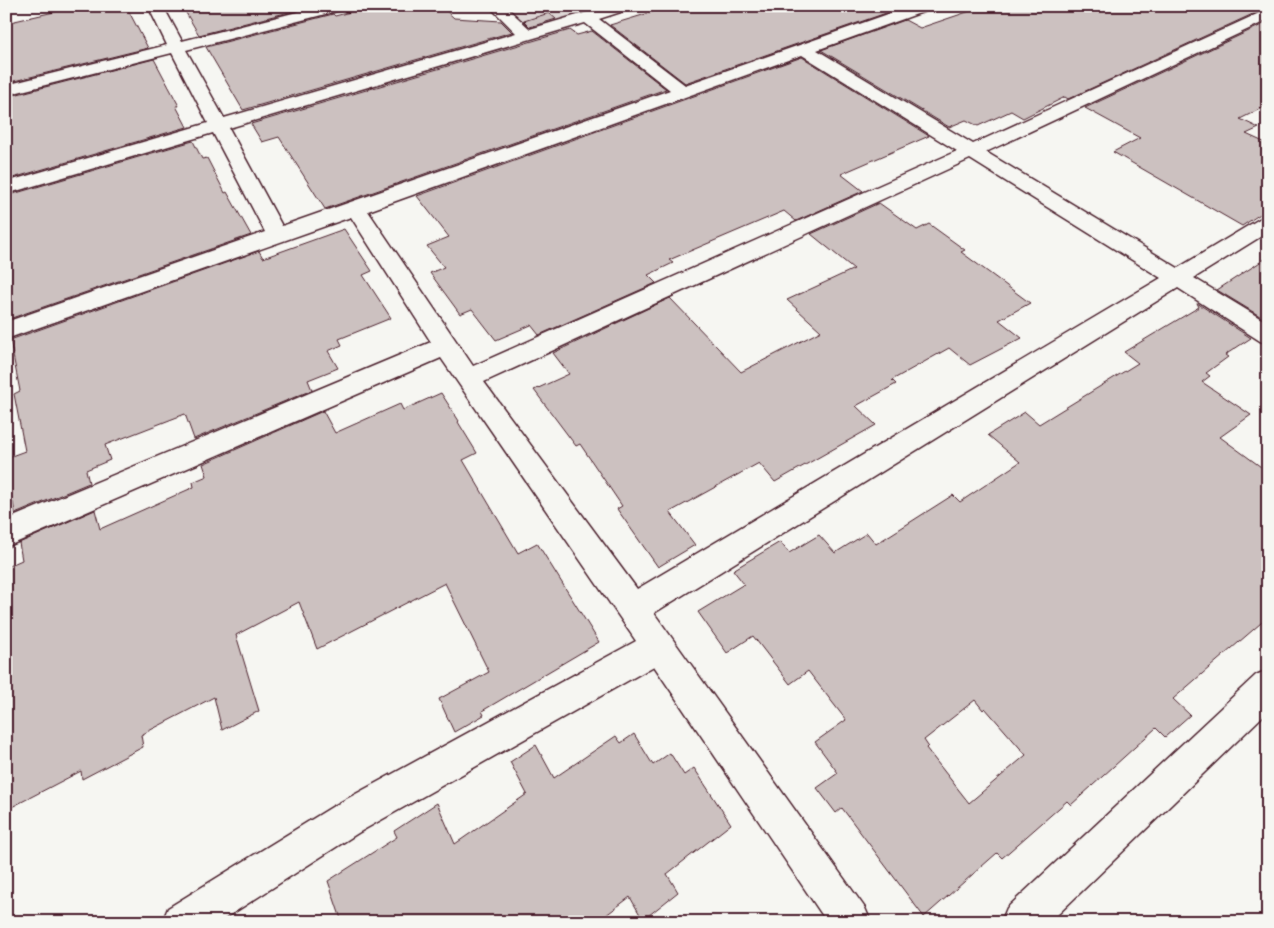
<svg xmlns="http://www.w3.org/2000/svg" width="1274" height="928" viewBox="0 0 1274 928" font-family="'Playpen Sans',sans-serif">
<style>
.green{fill:#ddd6d5;stroke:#947a80}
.building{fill:#ccc1c0;stroke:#4a1f2b;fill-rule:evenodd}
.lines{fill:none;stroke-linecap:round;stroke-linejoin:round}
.minor-casing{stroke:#4a1f2b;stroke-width:3}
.minor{fill:#f6f6f2;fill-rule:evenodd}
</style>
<rect width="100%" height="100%" fill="#f6f6f2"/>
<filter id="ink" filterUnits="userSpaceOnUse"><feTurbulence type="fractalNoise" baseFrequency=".02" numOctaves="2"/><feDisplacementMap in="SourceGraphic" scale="10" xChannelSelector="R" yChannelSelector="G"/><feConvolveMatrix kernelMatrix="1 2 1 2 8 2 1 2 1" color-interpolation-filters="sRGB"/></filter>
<g filter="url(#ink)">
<path class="green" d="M502,6H608L528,29Z"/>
<g class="building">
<path d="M80,6H126L148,48L6,83V23Z"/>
<path d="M182,6H300L301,9L199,35Z"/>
<path d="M373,6H441L454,18L501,21L512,32L243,110L206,47L333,14L335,16Z"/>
<path d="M672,6H878L889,12L685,83L610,25Z"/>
<path d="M985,6H1268V7L1068,99L1065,97L1023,118L1011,111L978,126L966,120L949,127L821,50L905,20L920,28Z"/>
<path d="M549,13L556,19L530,27L524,21Z"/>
<path d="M1268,22V105L1240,119L1259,128L1246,134L1268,144V209L1242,226L1113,152L1140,138L1085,108Z"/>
<path d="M570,30L577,35L592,31L666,89L325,209L279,137L262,142L251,124Z"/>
<path d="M802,57L929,136L841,174L863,191L796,221L784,211L669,260L673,263L648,275L656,283L539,335L531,325L496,340L472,309L460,314L430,273L444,267L427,246L449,237L417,196Z"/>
<path d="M154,59L179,106H176L187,127L6,180V97Z"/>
<path d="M193,141L202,159L207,158L225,193L227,192L251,235L6,320V196Z"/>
<path d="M879,203L917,230L929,224L965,250L961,252L1030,303L999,320L1022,338L970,365L949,348L892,380L896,384L856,406L876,425L775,482L759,463L670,512L695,545L658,567L617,509L622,506L580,444L576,446L534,390L569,374L553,353L670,298L741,372L821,331L787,300L854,269L811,234Z"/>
<path d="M344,229L372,271L363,275L391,318L339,339L342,345L328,351L338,368L308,380L312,390L194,439L185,414L105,445L110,460L86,470L89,483L15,514L13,502L6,504V458L25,451L14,394L20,391L10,340L259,251L263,258Z"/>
<path d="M1268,257V321L1217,290Z"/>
<path d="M1197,303L1251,338L1225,355L1228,357L1206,373L1210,376L1202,382L1251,415L1220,437L1268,472V617L1173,699L1190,715L1165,737L1156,728L1071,805L1067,801L1002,858L997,853L924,917L842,808L836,813L817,788L838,773L815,742L846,720L808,671L790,684L753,636L727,653L698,612L744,584L733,570L780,542L789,553L819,535L835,553L867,533L876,544L953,495L960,502L1020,462L988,435L1025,412L1039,424L1138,363L1124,352L1199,307ZM975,700L983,710L985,708L1026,755L969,803L926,748L928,746L924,740Z"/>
<path d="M441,393L459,421L458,422L477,453L463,460L518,553L537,543L599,642L482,711L484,715L454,732L439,699L489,672L445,583L317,649L299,602L236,635L259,711L222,730L214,697L141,735L143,747L82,779L81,771L6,810V567L22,560L19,543L95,510L100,529L194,487L193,482L207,476L203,464L323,411L335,433L400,404L403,410Z"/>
<path d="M634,734L653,765L670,753L684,775L694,768L731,824L667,874L678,892L643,920L630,897L597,922H342L328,881L397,837L394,831L437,803L455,844L527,794L510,762L536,745L554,778L616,736L621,743Z"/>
</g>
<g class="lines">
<g class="minor-casing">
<g id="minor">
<path d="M148,6H163L182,41L321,6H347L345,9L186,50L224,118L516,33L489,6H505L530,29L608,6H632L630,9L599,19L685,85L911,6H933L931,9L817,50L973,144L1268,9V20L986,152L1178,268L1261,218L1268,216V232L1194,278L1268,323V344L1260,341L1178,288L654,613L865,908L871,922H827L654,666L358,833L219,922H162L168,908L332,807L636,641L441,358L6,547V520L431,342L351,217L6,339V322L265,232L213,133L6,194V182L208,123L172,53L6,95V85L167,45ZM585,23L670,90L282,226L229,128ZM802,55L957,151L473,366L368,211ZM970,159L1161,278L637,589L484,382Z"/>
<path d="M1268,670V711L1050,922H1001L1007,908L1256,675Z"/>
</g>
</g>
<use href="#minor" class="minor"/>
</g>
</g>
<rect width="1274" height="928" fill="none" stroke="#f6f6f2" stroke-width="25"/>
<rect x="12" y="12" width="1249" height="903" fill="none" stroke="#4a1f2b" stroke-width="2" filter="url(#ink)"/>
</svg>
